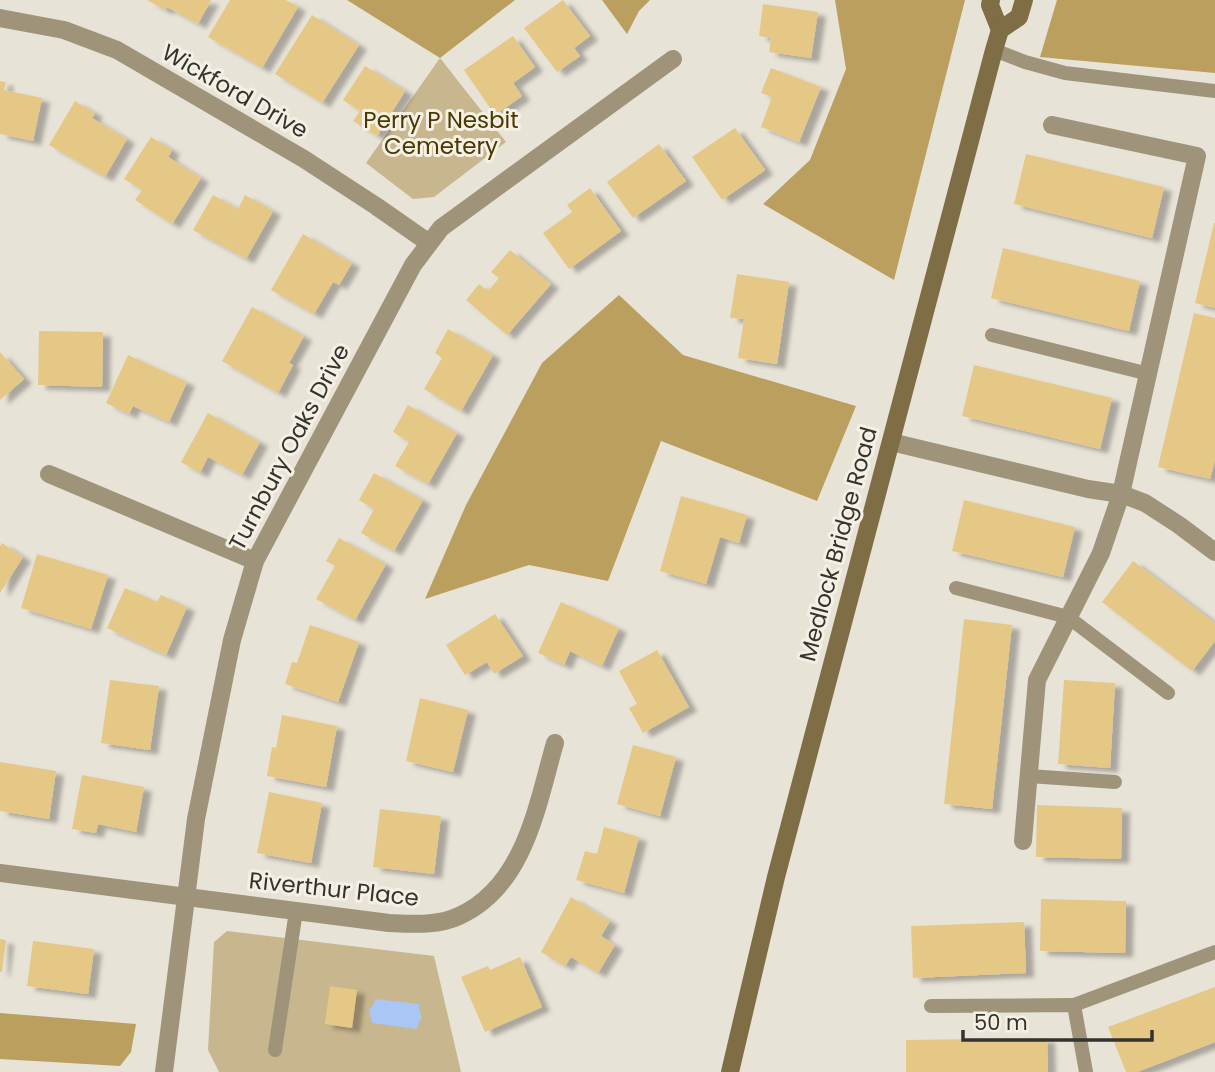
<svg xmlns="http://www.w3.org/2000/svg" width="1215" height="1072" viewBox="0 0 1215 1072" font-family="Poppins,sans-serif">
<style>
.green{fill:#c8b68f}
.forest{fill:#bb9f5e}
.water{fill:#a9c6f4}
.building{fill:#e5c886;filter:url(#shadow)}
.lines{fill:none;stroke-linecap:round;stroke-linejoin:round}
.lane{stroke:#9f9479;stroke-width:14}
.street{stroke:#9f9479;stroke-width:18}
.secondary{stroke:#7f6d45;stroke-width:18}
.labels{text-anchor:middle;stroke-width:6;stroke-linejoin:round;paint-order:stroke}
.street-label{font-size:23px;fill:#35332f;stroke:#f5f0e4}
.park-label{font-size:23px;fill:#4b3800;stroke:#f5f0e4}
</style>
<defs>
<filter id="shadow"><feDropShadow dx="8" dy="4.5" stdDeviation="2" flood-color="#0004"/></filter>
</defs>
<rect width="100%" height="100%" fill="#e8e3d7"/>
<g class="green">
<path d="M440,58L506,142L434,197L413,199L366,163Z"/>
<path d="M227,931L434,956L461,1072H219L208,1050L214,942Z"/>
</g>
<g class="forest">
<path d="M347,0H515L440,58Z"/>
<path d="M602,0H650L639,11L627,34Z"/>
<path d="M835,0H965L894,280L763,204L810,160L846,69Z"/>
<path d="M1057,0H1215V73L1040,57Z"/>
<path d="M619,295L683,355L856,406L817,501L661,441L608,581L529,565L425,599L466,505L542,363Z"/>
<path d="M0,1013L136,1024L131,1052L120,1066L0,1059Z"/>
</g>
<path class="water" d="M375,999L419,1004V1010L422,1017L416,1029L372,1023L369,1010L374,1004Z"/>
<g class="building">
<path d="M147,0H211L198,24L167,7L165,10Z"/>
<path d="M230,0H286L298,7L262,68L208,37Z"/>
<path d="M563,0L590,36L574,48L580,56L557,72L524,28Z"/>
<path d="M763,4L818,12L811,58L769,52L771,38L759,36Z"/>
<path d="M312,15L359,45L322,103L275,74Z"/>
<path d="M513,36L535,67L513,83L522,96L495,115L464,70Z"/>
<path d="M365,66L405,91L377,136L353,121L360,111L343,100Z"/>
<path d="M771,68L821,87L799,142L761,127L772,97L761,93Z"/>
<path d="M0,81L6,82L4,90L42,98L33,141L0,134Z"/>
<path d="M75,101L95,113L92,118L127,139L105,177L49,145Z"/>
<path d="M735,128L765,170L722,200L692,157Z"/>
<path d="M151,137L172,150L168,157L201,178L172,224L135,200L142,190L124,179Z"/>
<path d="M659,144L686,181L633,218L607,182Z"/>
<path d="M1026,154L1164,187L1152,238L1014,204Z"/>
<path d="M590,188L621,231L569,269L543,233L572,212L567,205Z"/>
<path d="M213,195L238,209L245,195L273,211L246,259L193,230Z"/>
<path d="M1214,223H1215V308L1195,303Z"/>
<path d="M303,234L352,263L339,285L333,282L314,314L271,290Z"/>
<path d="M1003,248L1140,281L1129,331L991,298Z"/>
<path d="M510,250L551,284L507,335L466,300L479,284L488,291L499,278L491,272Z"/>
<path d="M737,274L789,282L777,364L738,358L744,319L730,318Z"/>
<path d="M252,307L304,336L289,363L293,365L278,393L222,361Z"/>
<path d="M1194,313L1215,318V460L1210,479L1158,467Z"/>
<path d="M448,329L493,355L461,411L424,389L442,358L435,353Z"/>
<path d="M39,331L103,332L102,387L38,385Z"/>
<path d="M0,352L24,379L0,400Z"/>
<path d="M128,355L187,382L169,422L133,406L129,414L106,403Z"/>
<path d="M974,365L1112,398L1100,449L962,416Z"/>
<path d="M408,405L457,433L428,484L395,466L409,442L393,432Z"/>
<path d="M208,413L260,442L242,475L208,457L200,473L181,462Z"/>
<path d="M374,473L423,500L394,551L361,533L374,509L359,500Z"/>
<path d="M681,496L747,515L739,543L720,537L706,584L660,571Z"/>
<path d="M964,500L1075,527L1063,577L952,551Z"/>
<path d="M339,538L386,564L355,620L316,599L335,566L326,561Z"/>
<path d="M2,543L23,557L0,593V546Z"/>
<path d="M37,554L108,575L91,629L21,608Z"/>
<path d="M1133,561L1215,623V641L1192,671L1102,602Z"/>
<path d="M125,588L157,602L161,595L187,607L166,655L107,628Z"/>
<path d="M561,602L619,628L602,666L570,651L564,665L538,653Z"/>
<path d="M495,614L523,656L494,674L487,662L465,675L446,645Z"/>
<path d="M964,619L1012,625L992,809L944,804Z"/>
<path d="M310,625L359,642L338,702L285,684L292,662L297,663Z"/>
<path d="M657,650L689,707L643,733L629,708L637,704L619,671Z"/>
<path d="M110,680L159,686L150,750L101,743Z"/>
<path d="M1064,680L1115,683L1110,768L1058,764Z"/>
<path d="M420,698L468,710L453,772L406,761Z"/>
<path d="M282,715L337,726L326,787L267,776L272,747L276,748Z"/>
<path d="M633,745L676,757L660,816L617,804Z"/>
<path d="M0,762L56,771L49,819L0,811Z"/>
<path d="M82,775L144,787L136,832L98,824L96,833L72,829Z"/>
<path d="M269,792L322,803L311,863L257,853Z"/>
<path d="M1037,805L1122,808L1121,859L1036,857Z"/>
<path d="M380,809L441,816L434,874L373,867Z"/>
<path d="M604,827L639,837L624,893L576,880L585,851L597,854Z"/>
<path d="M571,897L610,921L601,936L615,945L598,973L571,957L565,966L541,952Z"/>
<path d="M1041,899L1126,901L1125,953L1040,951Z"/>
<path d="M1024,922L1026,973L913,978L911,926Z"/>
<path d="M0,939L6,940L2,972H0Z"/>
<path d="M33,941L94,949L88,994L27,986Z"/>
<path d="M520,957L542,1007L485,1032L461,977L488,966L490,970Z"/>
<path d="M330,986L357,990L352,1028L325,1024Z"/>
<path d="M1215,987V1042L1137,1072H1126L1108,1027Z"/>
<path d="M1047,1038L1048,1072H906V1040Z"/>
</g>
<g class="lines">
<g class="lane">
<path d="M994,50L1025,62L1065,73L1215,91"/>
<path d="M992,335L1149,374"/>
<path d="M956,588L1068,617L1168,693"/>
<path d="M1029,776L1115,782"/>
<path d="M1074,1005L1215,952"/>
<path d="M931,1006L1074,1005L1086,1072"/>
<path d="M275,1050L296,911"/>
</g>
<g class="street">
<path d="M0,18L64,30L117,50L304,159L376,206L429,243"/>
<path d="M891,442L1088,489L1121,494L1145,503L1179,525L1215,552"/>
<path d="M49,474L255,561"/>
<path d="M1023,841L1037,680L1101,553L1121,494L1197,156L1052,125"/>
<path d="M0,873L389,923C412,924 438,926 459,916C525,886 537,805 555,743"/>
<path d="M164,1072L196,819L232,640L255,561L413,265L441,228L673,59"/>
</g>
<g class="secondary">
<path d="M991,0L990,5L1000,30"/>
<path d="M730,1072L776,877L994,50L1000,30L1019,17L1024,0"/>
</g>
</g>
<g class="labels">
<g class="street-label">
<text transform="translate(235 91) rotate(30)" y="8">Wickford Drive</text>
<text transform="translate(289 447) rotate(-62)" y="8">Turnbury Oaks Drive</text>
<text transform="translate(838 544) rotate(-75)" y="8">Medlock Bridge Road</text>
<text transform="translate(334 889) rotate(6)" y="8">Riverthur Place</text>
</g>
<g class="park-label">
<text x="441" y="128">Perry P Nesbit<tspan x="441" dy="26">Cemetery</tspan></text>
</g>
</g>
<path d="M963 1030v10h189v-10" fill="none" stroke="#35332f" stroke-width="3.5"/>
<text x="974" y="1030" font-size="21" fill="#35332f" stroke="#f5f0e4" stroke-width="5" paint-order="stroke">50 m</text>
</svg>
